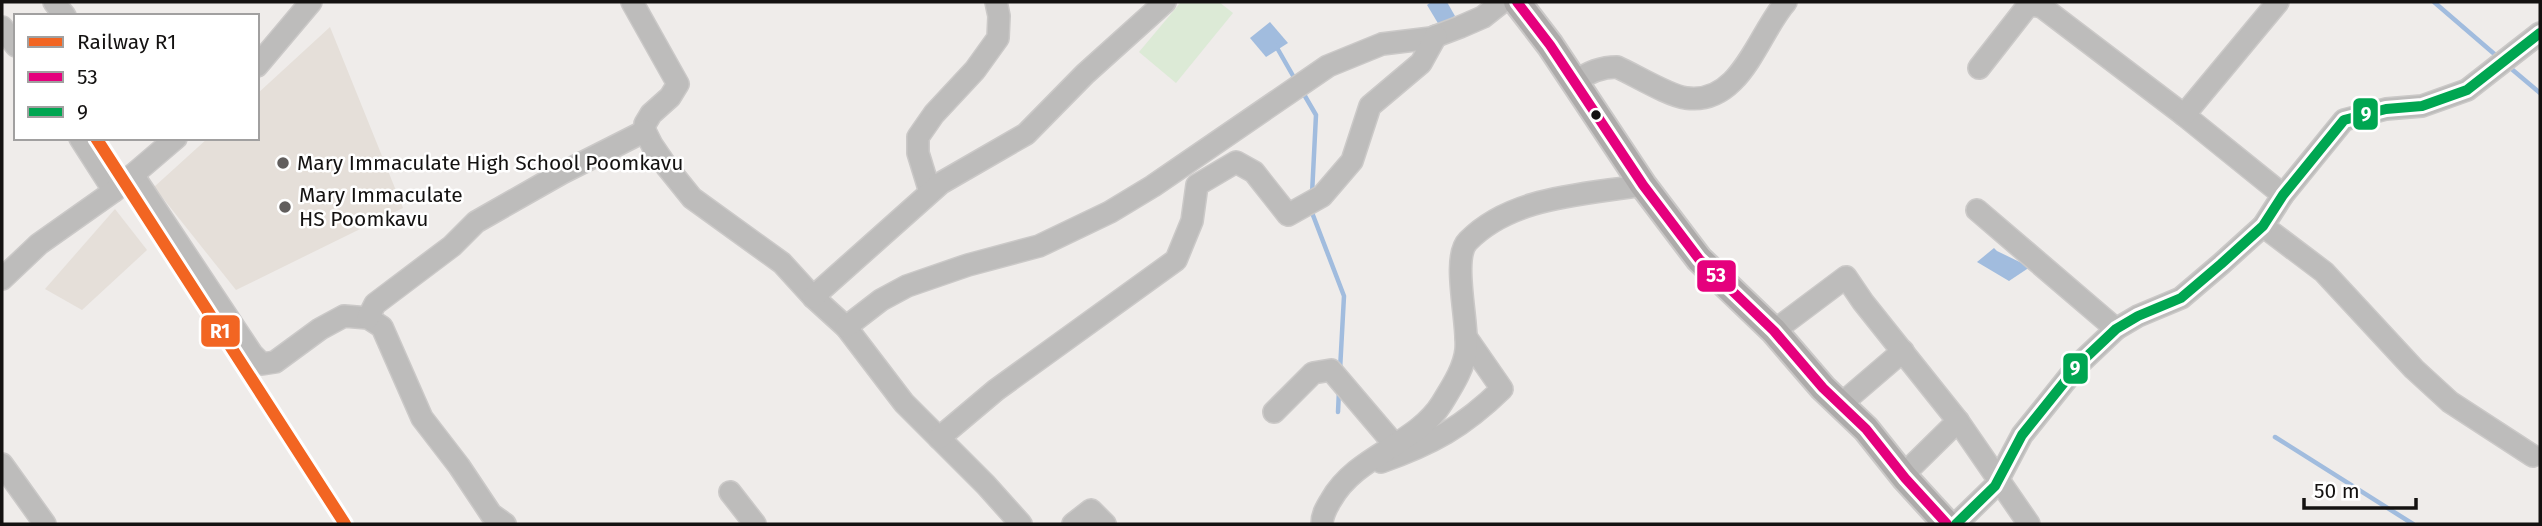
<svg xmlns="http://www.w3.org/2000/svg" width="2542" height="526" viewBox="0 0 2542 526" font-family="'Fira Sans',sans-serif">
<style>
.built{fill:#e5dfd9}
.green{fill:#dcead6}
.water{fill:#a1bcde}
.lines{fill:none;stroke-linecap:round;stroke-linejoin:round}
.stream{stroke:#a1bcde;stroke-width:4.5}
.minor-casing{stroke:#cbc9c8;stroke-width:24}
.major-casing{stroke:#cbc9c8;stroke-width:30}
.minor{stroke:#bdbcbb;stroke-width:21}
.major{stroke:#adabaa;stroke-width:26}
.bus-1-casing{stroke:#fff;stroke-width:16}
.bus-2-casing{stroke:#fff;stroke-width:16}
.bus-1{stroke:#e5007d;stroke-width:10}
.bus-2{stroke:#00a651;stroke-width:10}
.rail-1-casing{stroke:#fff;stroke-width:18}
.rail-1{stroke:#f26522;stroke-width:12}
.bus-dot{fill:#141211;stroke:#fff;stroke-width:2.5}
.poi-dot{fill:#615e5d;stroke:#fff;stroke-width:2.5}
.labels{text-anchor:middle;stroke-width:5;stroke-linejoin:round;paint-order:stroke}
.poi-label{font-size:21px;fill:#141211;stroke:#fff;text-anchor:start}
.line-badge{stroke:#fff;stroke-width:2.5}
.badge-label{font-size:19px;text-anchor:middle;font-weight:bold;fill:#fff}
</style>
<rect width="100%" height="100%" fill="#efecea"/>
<g class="built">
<path d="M330,27L403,208L236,290L154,187L208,138H257V94Z"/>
<path d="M115,209L147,250L82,310L45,289Z"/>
</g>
<path class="green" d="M1181,2H1219L1233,13L1176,83L1139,52Z"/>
<g class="water">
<path d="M1431,2H1447L1455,16L1439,25L1427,5Z"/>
<path d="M1270,22L1288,43L1266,57L1250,38Z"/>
<path d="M1994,248L1997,251L2030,267L2009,281L1977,262Z"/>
</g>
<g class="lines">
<g class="stream">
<path d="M2434,2L2499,58"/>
<path d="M1276,46L1296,81"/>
<path d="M2508,66L2540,93"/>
<path d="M1302,91L1316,115L1312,194"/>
<path d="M1311,210L1344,296L1340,370"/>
<path d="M1338,412L1339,390"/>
<path d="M2275,437L2413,524"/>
</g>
<g class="minor-casing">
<g id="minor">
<path d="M54,2L65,16"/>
<path d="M632,2L678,84L670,97L651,114L645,124V131L652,145L667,167L692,198L782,263L813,297L846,327L904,403L986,485L1021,524"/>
<path d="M2,27L16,46"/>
<path d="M257,66L311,2"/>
<path d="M1979,68L2026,8L2033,5L2042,7L2184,115L2283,195"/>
<path d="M1575,82C1588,72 1601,67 1617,67C1635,75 1669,96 1686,98C1741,106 1758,33 1786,2"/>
<path d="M2184,115L2278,2"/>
<path d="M80,138L114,191"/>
<path d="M133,175L252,354L262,364L275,362L320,329L344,316L368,318L382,327L422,418L459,466L491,514L505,524"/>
<path d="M930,192L918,153V137L934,114L975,70L998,38L999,16L996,2"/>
<path d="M1977,210L2116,329"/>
<path d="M2263,226L2324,272L2414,369L2450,402L2533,456"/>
<path d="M2,279L39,244L114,191L176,138"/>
<path d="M813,297L941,183L1026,134L1085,74L1165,2"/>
<path d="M368,318L375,304L452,246L476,222L562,173L645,131"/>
<path d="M846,327L881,300L907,286L968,265L1039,246L1110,212L1153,186L1328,66L1382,44L1431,38L1460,27L1483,17L1502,2"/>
<path d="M1774,331L1846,277L1863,302L1958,421L2029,524"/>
<path d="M1840,405L1903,351"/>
<path d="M1274,412L1313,373L1331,370L1394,444L1405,452"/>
<path d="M939,438L996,390L1176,260L1192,221L1197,185L1236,162L1254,172L1288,215L1322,196L1352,161L1370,106L1421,63L1436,36"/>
<path d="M1381,462C1432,444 1463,427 1502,389L1466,337"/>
<path d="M2,464L45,524"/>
<path d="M1903,475L1958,421"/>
<path d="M730,492L755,524"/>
<path d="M1073,524L1091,510L1105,524"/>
<path d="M1322,524C1322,515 1326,508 1331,500C1356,455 1416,445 1442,403C1451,388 1464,369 1466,350C1469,324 1451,258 1468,241C1512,196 1584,195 1643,185"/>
<path d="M1956,524L1995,486L2022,435L2079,364L2116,329L2138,316L2181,298L2221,264L2263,226L2283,195L2344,120L2386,109L2422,106L2467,90L2540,33"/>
</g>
</g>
<g class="major-casing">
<path id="major" d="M1517,2L1550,45L1643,185L1699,259L1774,331L1823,388L1866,429L1905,478L1947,524"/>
</g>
<use href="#minor" class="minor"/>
<use href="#major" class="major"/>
<g class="bus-1-casing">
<path id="bus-1" d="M1517,2L1550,45L1643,185L1699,259L1774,331L1823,388L1866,429L1905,478L1947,524"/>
</g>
<g class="bus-2-casing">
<path id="bus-2" d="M1956,524L1995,486L2022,435L2079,364L2116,329L2138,316L2181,298L2221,264L2263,226L2283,195L2344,120L2386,109L2422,106L2467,90L2540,33"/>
</g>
<use href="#bus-1" class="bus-1"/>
<use href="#bus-2" class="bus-2"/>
<g class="rail-1-casing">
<path id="rail-1" d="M96,138L345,524"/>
</g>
<use href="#rail-1" class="rail-1"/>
</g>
<circle class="bus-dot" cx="1596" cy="115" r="6"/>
<g class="poi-dot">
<circle cx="283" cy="163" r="7"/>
<circle cx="285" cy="207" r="7"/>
</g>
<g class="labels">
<g class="poi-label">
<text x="297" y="170">Mary Immaculate High School Poomkavu</text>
<text x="299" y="202">Mary Immaculate<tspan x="299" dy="24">HS Poomkavu</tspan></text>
</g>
</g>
<g class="line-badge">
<rect x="2352" y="97" width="27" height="34" rx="7" fill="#00a651"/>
<rect x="1696" y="259" width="41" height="34" rx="7" fill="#e5007d"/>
<rect x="200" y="314" width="41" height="34" rx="7" fill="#f26522"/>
<rect x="2062" y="352" width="27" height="33" rx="7" fill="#00a651"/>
</g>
<g class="badge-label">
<text x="2366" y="121">9</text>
<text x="1716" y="282">53</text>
<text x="220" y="338">R1</text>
<text x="2075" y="375">9</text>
</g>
<rect width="2542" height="526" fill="none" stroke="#141211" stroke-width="7"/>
<rect x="14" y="14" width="245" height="126" fill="#ffffff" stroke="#a1a0a0" stroke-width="2"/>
<rect x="28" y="37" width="35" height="10" fill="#f26522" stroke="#a1a0a0" stroke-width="2"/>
<text x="77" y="49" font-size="21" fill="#141211">Railway R1</text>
<rect x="28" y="72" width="35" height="10" fill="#e5007d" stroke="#a1a0a0" stroke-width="2"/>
<text x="77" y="84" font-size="21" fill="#141211">53</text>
<rect x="28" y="107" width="35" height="10" fill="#00a651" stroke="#a1a0a0" stroke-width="2"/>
<text x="77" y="119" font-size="21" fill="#141211">9</text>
<path d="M2304 498v10h112v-10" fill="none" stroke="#141211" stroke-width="3.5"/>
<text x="2314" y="498" font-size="21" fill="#141211" stroke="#ffffff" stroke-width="5" paint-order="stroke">50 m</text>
</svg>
